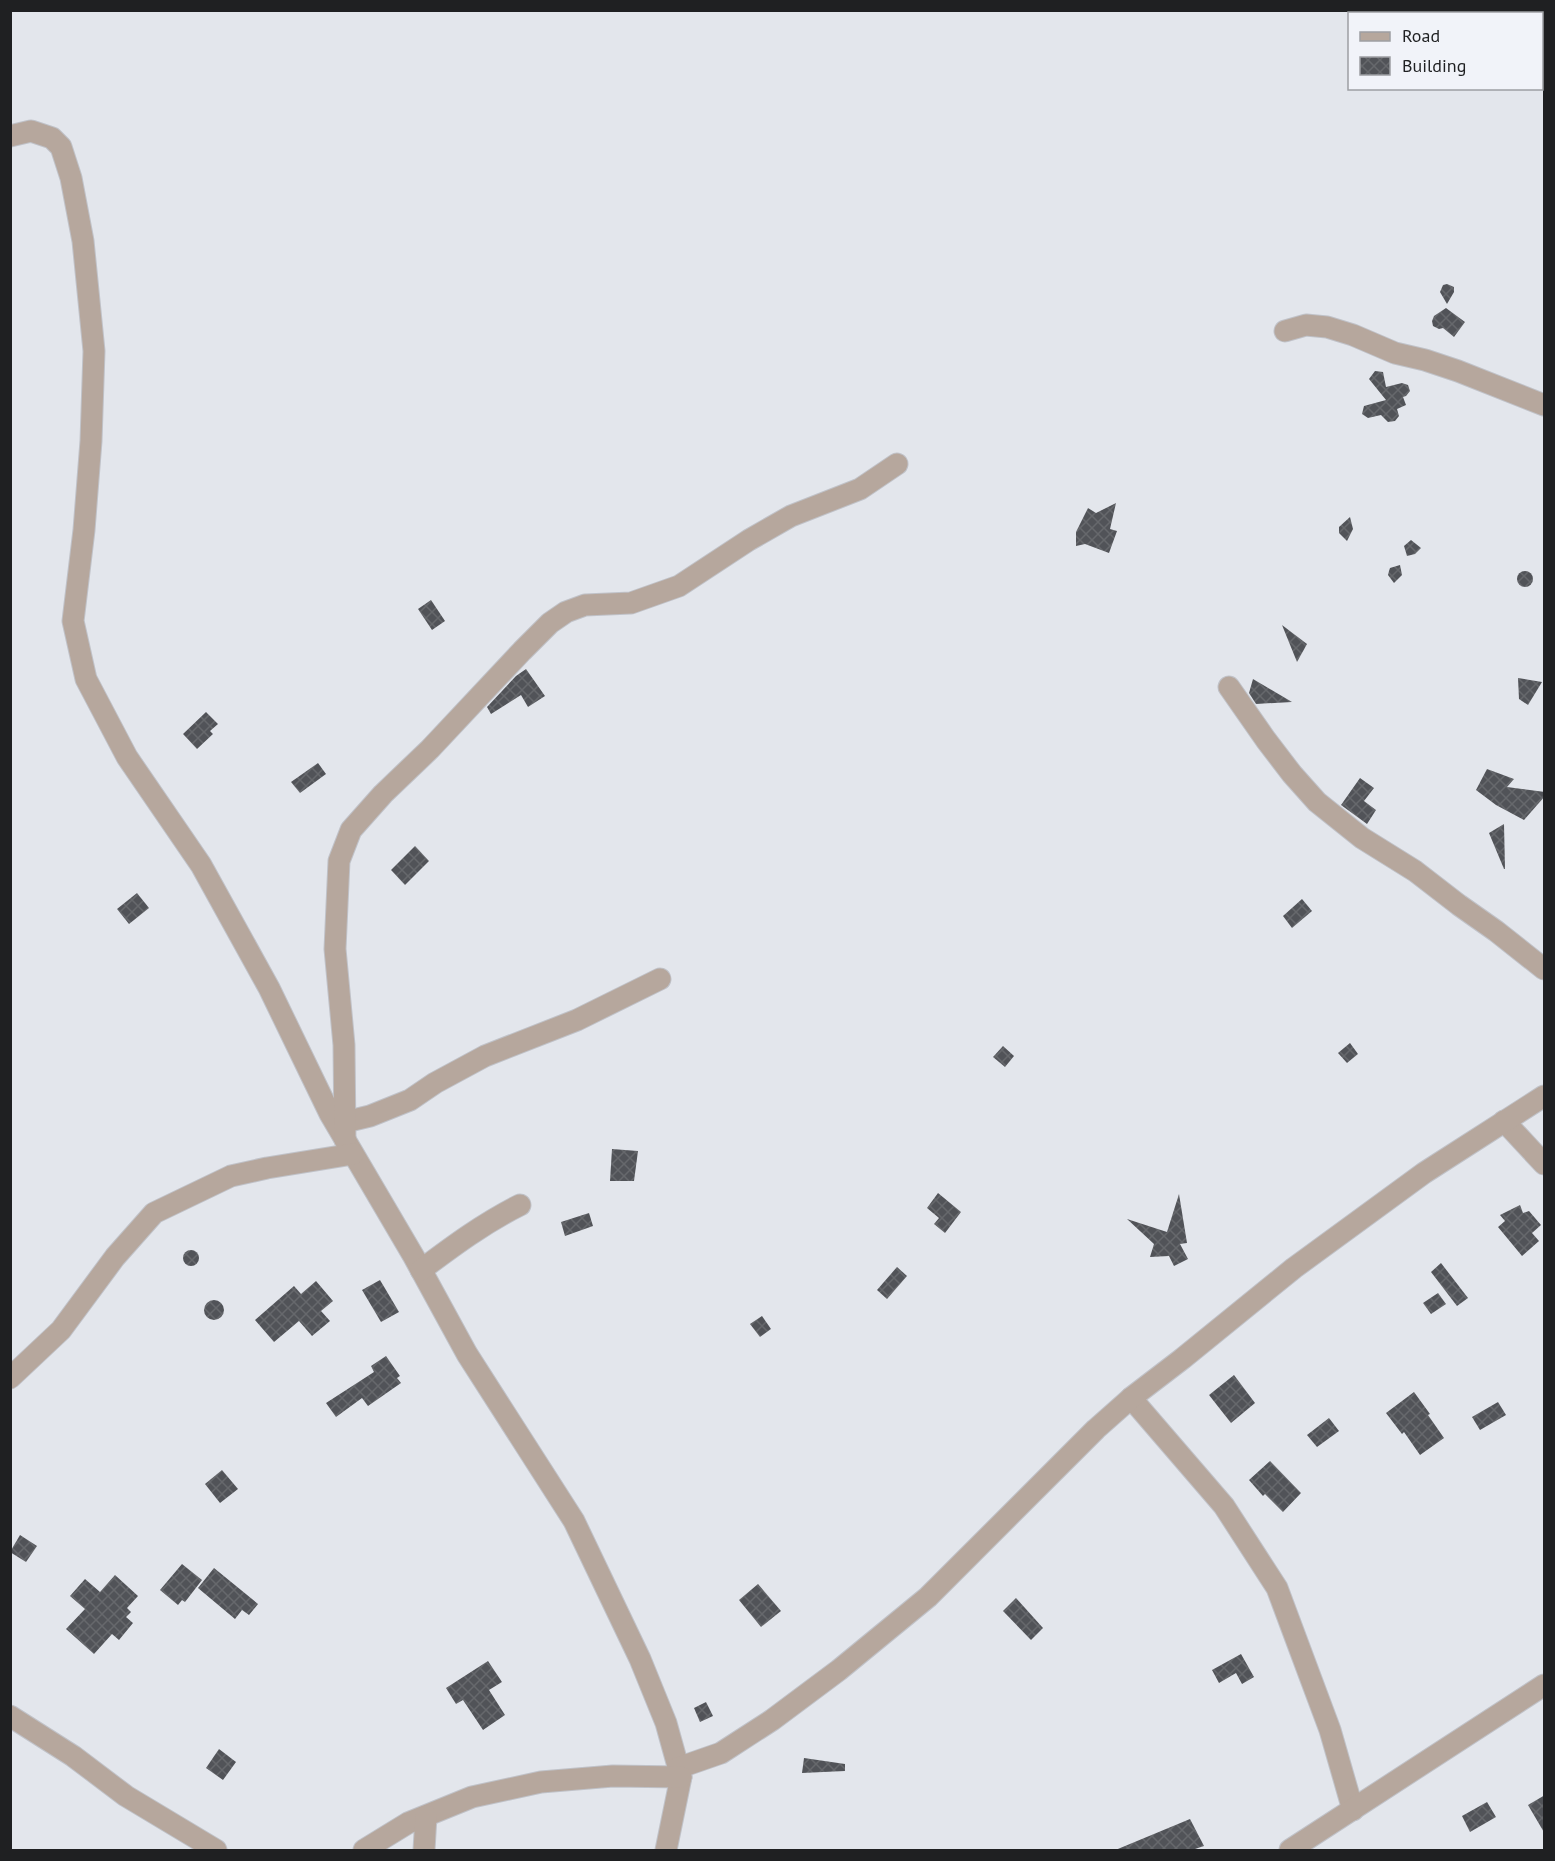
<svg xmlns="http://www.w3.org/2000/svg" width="1555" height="1861" viewBox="0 0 1555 1861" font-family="'PT Sans',sans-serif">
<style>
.building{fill:url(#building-cross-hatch)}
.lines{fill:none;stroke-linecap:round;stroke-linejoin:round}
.minor-casing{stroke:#c0c2c8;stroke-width:23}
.minor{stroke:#b6a79d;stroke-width:21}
</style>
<defs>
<pattern id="building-cross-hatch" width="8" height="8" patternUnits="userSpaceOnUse" patternTransform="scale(1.5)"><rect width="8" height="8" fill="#515358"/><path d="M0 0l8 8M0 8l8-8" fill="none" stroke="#66686c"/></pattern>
</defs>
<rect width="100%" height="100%" fill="#e3e6ec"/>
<g class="building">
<path d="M1447,284L1454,287V292L1447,304L1440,292L1443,285Z"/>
<path d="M1446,308L1465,322L1454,337L1443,328L1439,329L1433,326L1432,321L1434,316Z"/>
<path d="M1375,371L1383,372L1386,387L1402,383L1408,385L1410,391L1406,396L1403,397L1406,405L1397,409L1399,416L1395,421L1388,422L1381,415L1368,418L1362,414L1364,406L1386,400L1369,379Z"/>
<path d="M1116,503L1110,529L1117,531L1109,553L1085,544L1076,546V532L1088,508L1096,513Z"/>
<path d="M1350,517L1353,529L1347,541L1339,533V527Z"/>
<path d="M1411,540L1421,548L1415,554L1407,556L1404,546Z"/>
<path d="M1400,565L1402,575L1394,583L1388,575L1389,571L1390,568Z"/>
<circle cx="1525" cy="579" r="8"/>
<path d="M431,600L445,621L432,630L418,609Z"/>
<path d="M1282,625L1307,644L1297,662Z"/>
<path d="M526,669L545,696L528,707L521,695L491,714L487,707L516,676Z"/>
<path d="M1518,678L1542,682L1528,705L1519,699Z"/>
<path d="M1253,679L1292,702L1256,704L1249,693Z"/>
<path d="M206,712L218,724L210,731L213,734L197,749L183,734Z"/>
<path d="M318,763L326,774L300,793L291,782Z"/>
<path d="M1487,769L1514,779L1507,787L1545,792V796L1524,820L1496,805L1476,790Z"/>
<path d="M1360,778L1374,788L1364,801L1376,810L1367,824L1341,805Z"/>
<path d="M1504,824L1505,869H1504L1489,833Z"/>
<path d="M415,846L429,861L405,885L391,870Z"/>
<path d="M137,893L149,908L129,924L117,909Z"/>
<path d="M1302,899L1312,911L1292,928L1283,916Z"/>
<path d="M1350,1043L1358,1054L1347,1063L1338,1053Z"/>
<path d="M1003,1046L1014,1056L1005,1067L993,1057Z"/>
<path d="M612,1149L638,1151L634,1181H610Z"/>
<path d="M938,1193L961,1212L945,1233L934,1224L939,1218L927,1208Z"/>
<path d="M1179,1194L1187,1243L1180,1244L1188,1259L1174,1266L1169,1256L1150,1257L1154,1244L1127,1219L1167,1232Z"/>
<path d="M1520,1205L1523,1213L1529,1211L1541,1225L1532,1233L1539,1241L1522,1256L1498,1227L1505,1221L1500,1215Z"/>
<path d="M589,1213L593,1226L565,1236L561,1222Z"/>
<circle cx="191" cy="1258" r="8"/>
<path d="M1441,1263L1468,1298L1457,1306L1431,1272Z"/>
<path d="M897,1267L907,1276L887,1299L877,1290Z"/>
<path d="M380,1280L399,1312L381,1322L362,1290Z"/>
<path d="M316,1281L333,1301L321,1311L330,1321L312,1336L299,1321L274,1342L255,1320L294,1286L301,1294Z"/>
<path d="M1438,1293L1446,1304L1431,1314L1423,1303Z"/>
<circle cx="214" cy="1310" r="10"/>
<path d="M762,1316L771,1329L760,1337L750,1324Z"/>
<path d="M386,1356L400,1376L397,1378L401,1383L368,1406L362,1398L336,1417L326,1403L374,1372L371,1366Z"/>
<path d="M1234,1375L1255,1403L1231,1423L1209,1395Z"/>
<path d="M1414,1392L1430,1414L1428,1415L1444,1438L1420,1455L1404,1432L1402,1434L1386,1413Z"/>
<path d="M1498,1402L1506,1415L1480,1430L1472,1417Z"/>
<path d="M1329,1418L1339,1431L1317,1447L1307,1435Z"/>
<path d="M1270,1461L1301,1493L1283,1512L1265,1494L1263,1496L1249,1480Z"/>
<path d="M222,1470L238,1489L220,1503L205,1484Z"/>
<path d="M20,1535L37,1546L26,1562L10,1552Z"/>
<path d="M182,1564L202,1580L185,1602L182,1600L178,1605L160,1590Z"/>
<path d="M214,1568L258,1604L249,1615L242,1610L235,1619L198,1588Z"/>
<path d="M115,1575L138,1596L127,1608L131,1612L126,1617L133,1623L119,1640L112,1634L94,1654L66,1629L85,1609L70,1596L85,1579L100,1592Z"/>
<path d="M758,1584L781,1611L761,1627L739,1600Z"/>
<path d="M1016,1598L1043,1628L1031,1640L1003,1611Z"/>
<path d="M1241,1654L1254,1677L1242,1684L1236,1673L1219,1683L1212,1670Z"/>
<path d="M488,1661L502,1682L489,1690L505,1715L483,1730L463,1700L456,1704L446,1688Z"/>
<path d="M706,1702L713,1716L700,1722L694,1708Z"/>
<path d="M219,1749L236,1762L223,1780L206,1768Z"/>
<path d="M804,1758L845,1764V1771L802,1773Z"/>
<path d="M1545,1795V1834L1528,1805Z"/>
<path d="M1487,1802L1496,1817L1470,1832L1462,1816Z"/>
<path d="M1190,1819L1204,1846L1189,1851H1113Z"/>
</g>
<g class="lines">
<g class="minor-casing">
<g id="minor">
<path d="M10,136L31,131L52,138L61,147L71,178L83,241L94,351L91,441L84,530L73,621L86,679L127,757L201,865L269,988L330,1114L414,1257L467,1354L574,1521L640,1659L666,1723L681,1777L666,1850"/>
<path d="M1285,331L1306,325L1327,327L1353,335L1395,353L1425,360L1458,371L1544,405"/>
<path d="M1229,687L1266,740L1292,774L1317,802L1362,838L1415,871L1459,905L1496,931L1544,969"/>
<path d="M1504,1121L1544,1164"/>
<path d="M345,1122L370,1116L410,1100L435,1083L485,1056L577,1020L660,979"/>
<path d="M345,1140L344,1045L335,949L339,861L351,830L383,794L430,749L522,651L550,623L566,612L585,605L631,603L679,586L749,540L791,516L860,489L897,464"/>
<path d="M421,1270C453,1246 484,1223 520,1205"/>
<path d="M10,1378L61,1330L115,1257L154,1213L231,1176L267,1168L353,1154"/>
<path d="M1131,1398L1224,1506L1277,1588L1330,1730L1353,1810"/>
<path d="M10,1716L73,1756L126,1796L216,1850"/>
<path d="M678,1768L721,1753L772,1720L839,1670L928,1597L1096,1429L1131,1398L1182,1359L1294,1268L1424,1173L1544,1096"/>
<path d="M364,1850L408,1823L472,1797L541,1782L613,1776L681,1777"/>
<path d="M424,1850L426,1816"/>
<path d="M1290,1850L1544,1685"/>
</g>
</g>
<use href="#minor" class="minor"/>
</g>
<rect width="1555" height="1861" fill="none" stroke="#1f2022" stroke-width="24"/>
<rect x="1348" y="12" width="195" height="78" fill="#f1f3f9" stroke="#9d9fa3" stroke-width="1.5"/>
<rect x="1360" y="32" width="30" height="9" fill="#b6a79d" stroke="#9d9fa3" stroke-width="1.5"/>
<text x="1402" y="42" font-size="18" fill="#1f2022">Road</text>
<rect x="1360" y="57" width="30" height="18" fill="url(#building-cross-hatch)" stroke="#9d9fa3" stroke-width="1.5"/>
<text x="1402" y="72" font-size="18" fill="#1f2022">Building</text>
</svg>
